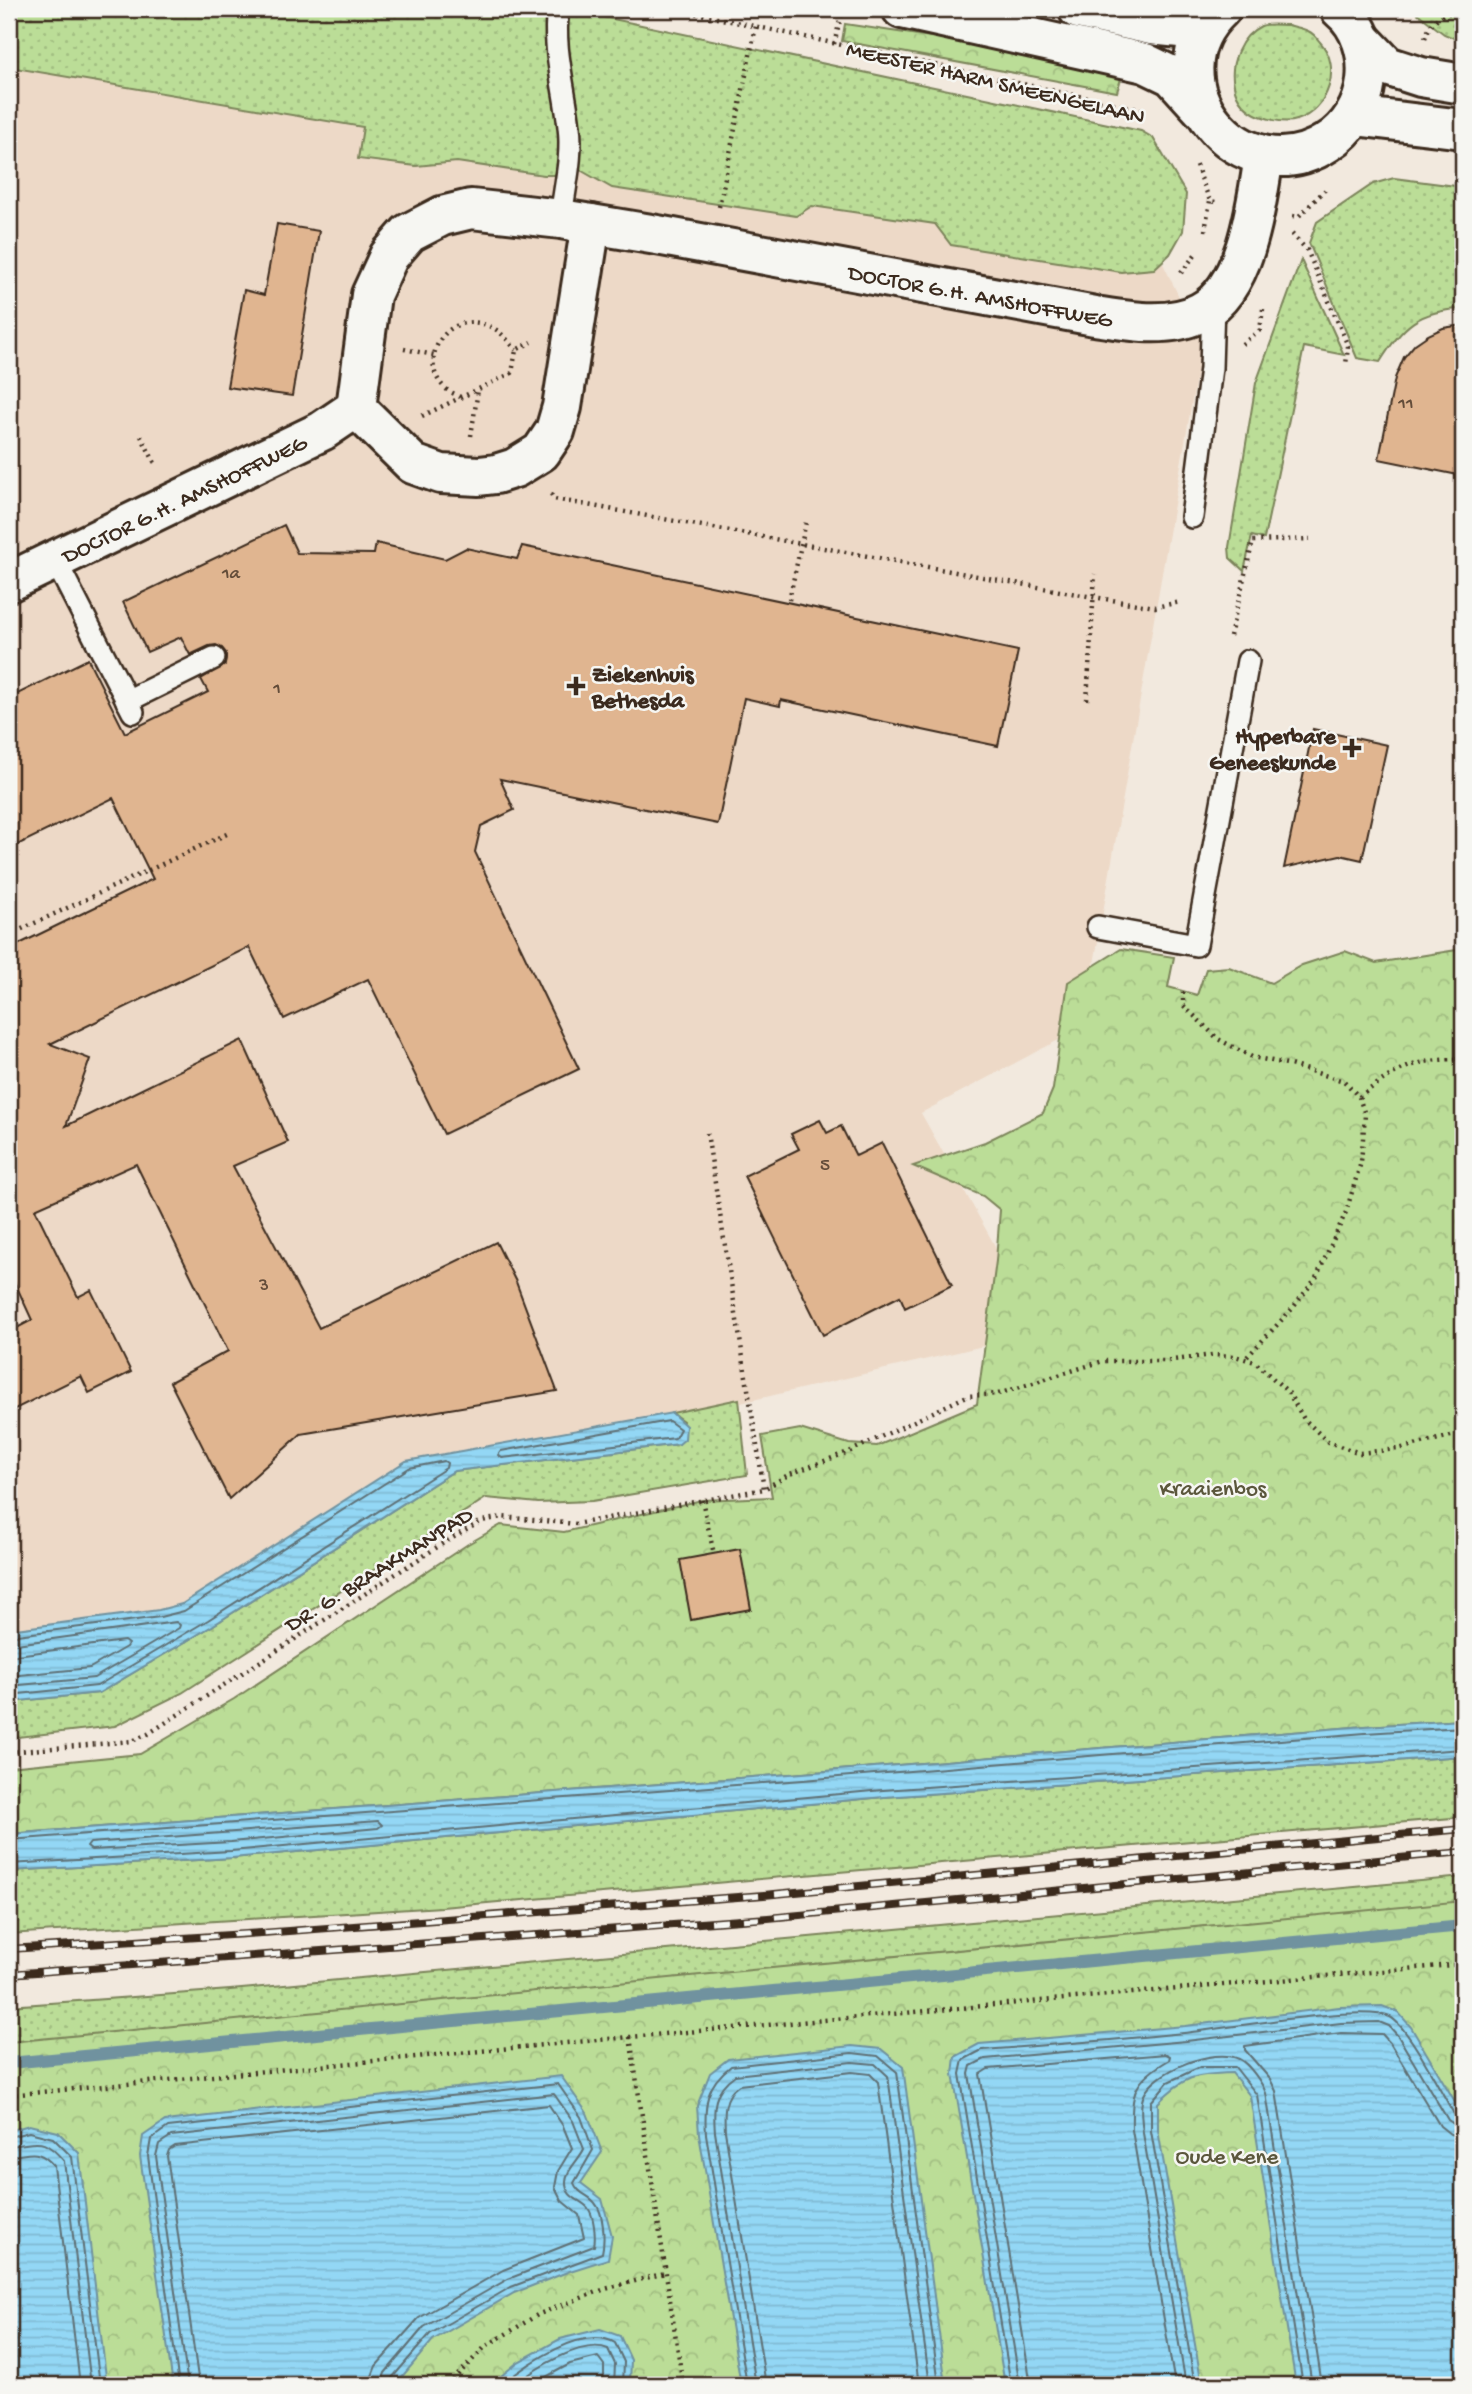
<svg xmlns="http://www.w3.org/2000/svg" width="1472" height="2394" viewBox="0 0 1472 2394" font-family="'Gochi Hand',sans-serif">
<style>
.built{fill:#edd9c7}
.grass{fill:url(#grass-dots);stroke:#7b845a;stroke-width:2}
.forest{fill:url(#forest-crowns);stroke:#7b845a;stroke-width:2}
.water{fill:url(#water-rules);stroke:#70929f;stroke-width:2}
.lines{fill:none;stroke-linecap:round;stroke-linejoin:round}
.shore{stroke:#5e6f74;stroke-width:2}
.stream{stroke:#70929f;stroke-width:12}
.building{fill:#e0b590;stroke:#3b2a1e;stroke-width:2}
.lane-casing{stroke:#3b2a1e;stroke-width:26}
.street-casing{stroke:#3b2a1e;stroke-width:44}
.secondary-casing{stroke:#3b2a1e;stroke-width:44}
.path{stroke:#3b2a1e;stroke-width:4.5;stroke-dasharray:2 5;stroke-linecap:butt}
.lane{stroke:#f6f6f2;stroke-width:21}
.street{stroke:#f6f6f2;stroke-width:38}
.secondary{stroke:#f6f6f2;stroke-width:38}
.rail-casing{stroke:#3b2a1e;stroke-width:8}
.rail{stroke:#f6f6f2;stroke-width:5;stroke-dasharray:16;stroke-linecap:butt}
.poi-dot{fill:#3b2a1e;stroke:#f6f6f2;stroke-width:2.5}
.labels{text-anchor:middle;stroke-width:5;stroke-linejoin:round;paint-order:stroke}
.number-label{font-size:19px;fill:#644d3a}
.street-label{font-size:23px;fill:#3b2a1e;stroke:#f6f6f2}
.poi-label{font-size:23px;font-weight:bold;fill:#3b2a1e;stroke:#f6f6f2;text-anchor:start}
.park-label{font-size:23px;fill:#5b573c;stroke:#f6f6f2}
</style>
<defs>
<pattern id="grass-dots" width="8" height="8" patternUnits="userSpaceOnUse" patternTransform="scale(1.75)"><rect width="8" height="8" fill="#bbdd97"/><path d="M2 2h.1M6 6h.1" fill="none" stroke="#a2be82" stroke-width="1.8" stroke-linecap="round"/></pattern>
<pattern id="forest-crowns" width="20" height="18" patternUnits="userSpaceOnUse" patternTransform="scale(1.75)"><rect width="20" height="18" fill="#bbdd97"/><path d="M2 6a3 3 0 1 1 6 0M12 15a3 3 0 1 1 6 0" fill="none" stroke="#a2be82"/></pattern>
<pattern id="water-rules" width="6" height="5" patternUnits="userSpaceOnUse" patternTransform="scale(1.75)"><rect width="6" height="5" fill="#93d7f5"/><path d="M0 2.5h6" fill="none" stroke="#80b9d2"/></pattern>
</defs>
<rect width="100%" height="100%" fill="#f2e9de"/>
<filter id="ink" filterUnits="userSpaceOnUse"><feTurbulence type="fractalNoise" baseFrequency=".0143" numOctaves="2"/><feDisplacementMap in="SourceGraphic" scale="14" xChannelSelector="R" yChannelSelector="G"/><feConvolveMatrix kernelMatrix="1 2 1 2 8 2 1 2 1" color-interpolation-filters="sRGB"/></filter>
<g filter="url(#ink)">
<path class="built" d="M9,16L1152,241L1202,344L1083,1027L921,1113L1043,1332L604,1435L104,1649L9,1654Z"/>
<g class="grass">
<path d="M9,9H552L563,152L555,175H544L457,162L416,166L358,159L363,127L9,67Z"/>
<path d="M566,9L1141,131L1153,138L1186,194L1183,231L1170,254L1154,269L1121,272L951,245L935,224L812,206L796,216L612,188L575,167L561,27Z"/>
<path d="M1412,9H1463V42L1444,34Z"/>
<path d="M1288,25C1294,27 1303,28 1308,31C1313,33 1317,38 1320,42C1343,67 1328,110 1297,120C1285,124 1271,120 1260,116C1247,111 1236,100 1234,85C1229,64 1240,36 1261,26C1268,23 1280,25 1288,25Z"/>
<path d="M1394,178L1463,187V309C1419,310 1402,326 1380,362L1357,358L1309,243L1317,222L1373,184Z"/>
<path d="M1301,260L1344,355L1304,347L1264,539L1252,536L1244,571L1230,558L1229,547L1256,383Z"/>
<path d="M739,1399L747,1475L592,1501L538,1503L486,1498L182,1693L115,1726L9,1738V1702L99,1693L212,1626L454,1471L679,1444L683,1421L672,1413Z"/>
<path d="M1463,1756V1817L442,1907L9,1934V1871L232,1858L884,1797Z"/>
<path d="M1463,1877V2115L9,2131V2006L230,1990Z"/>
</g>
<g class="forest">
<path d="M845,24L1011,49L1122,75L1117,92L842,41Z"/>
<path d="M1121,949L1174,957L1168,987L1197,995L1206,969L1229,967L1271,983L1302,965L1345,951L1376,963L1463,949V1720L1365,1726L803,1773L9,1834V1767L140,1754L234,1699L468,1544L501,1525L564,1532L702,1500L772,1497L762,1436L800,1429L849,1444L877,1446L977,1404L996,1261L1000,1210L983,1196L913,1166L985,1142L1043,1113L1053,1089L1068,982Z"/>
<path d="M1463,1901V2385H9V2042Z"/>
</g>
<g class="water">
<path d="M672,1413L686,1426L685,1439L679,1444L454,1471L212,1626L99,1693L9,1702V1630L159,1610L182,1604L406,1461Z"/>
<path d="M1463,1720V1756L884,1797L232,1858L9,1871V1834L803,1773L1365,1726Z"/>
<path d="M1382,2006L1398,2012L1411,2027L1463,2115V2385H1296L1250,2096L1232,2073C1196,2074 1183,2076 1158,2103V2130L1202,2385H1005L953,2074L955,2057L979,2044L1185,2026L1339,2007Z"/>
<path d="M852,2046L881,2049L903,2067L946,2385H741L699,2134L697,2106L710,2073L728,2059Z"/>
<path d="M561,2076L587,2113L602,2152L581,2183L602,2199L612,2236L608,2259L570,2271L514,2293L433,2340L395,2385H173L140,2156L143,2136L165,2121Z"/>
<path d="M29,2125L58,2132L79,2153L107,2385H9V2131Z"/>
<path d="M600,2329L620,2336L631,2360L630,2385H490L518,2362L560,2339Z"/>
</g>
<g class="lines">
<g class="shore">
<path d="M669,1421L680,1429L675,1438L502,1458L498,1455L501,1451Z"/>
<path d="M9,1636L160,1617L184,1611L409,1468L444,1461L447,1463L446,1468L208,1620L97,1686L9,1695"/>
<path d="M9,1645L176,1622L180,1625L179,1628L94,1678L9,1686"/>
<path d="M9,1656L124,1641L128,1644L126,1647L90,1668L9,1676"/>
<path d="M378,1821L382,1825L378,1828L231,1842L91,1850L87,1847L90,1843Z"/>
<path d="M9,1840L803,1780L1365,1733L1463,1727"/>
<path d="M9,1864L231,1851L883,1790L1463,1749"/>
<path d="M9,2137L29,2132L53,2138L72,2157L100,2385"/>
<path d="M9,2146C38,2144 42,2135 64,2161L91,2385"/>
<path d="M9,2156C30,2155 38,2147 54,2166L80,2385"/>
<path d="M179,2385L148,2156L151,2139L168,2127L558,2084L581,2117L593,2150L574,2183C578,2194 589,2195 595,2203C604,2213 605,2240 602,2253L511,2287L430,2334L392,2378L390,2385"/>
<path d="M188,2385L156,2156L159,2144L171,2136L554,2094L573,2121L584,2149C579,2160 565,2171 566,2183C566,2198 580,2199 588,2208C594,2216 596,2236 594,2246L508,2279L424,2327L385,2373L381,2385"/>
<path d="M199,2385L167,2156L169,2150L175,2146L549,2105L563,2126L572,2148L558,2171L555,2187L562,2201L579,2215L584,2238L503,2270L419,2318L376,2366L372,2376L371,2385"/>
<path d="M501,2385C526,2365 583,2324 615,2343L624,2362L623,2385"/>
<path d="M515,2385C534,2369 583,2338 608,2349L615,2364L614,2385"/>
<path d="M531,2385L570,2364L598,2357L604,2365V2385"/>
<path d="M747,2385L706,2134C704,2104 706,2085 731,2066L852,2053L878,2056L897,2072L939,2385"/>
<path d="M756,2385L715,2132C713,2108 713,2090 735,2075L852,2062L875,2064L888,2076L930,2385"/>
<path d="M766,2385L725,2131C724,2114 723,2096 739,2085L852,2072L870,2074L878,2082L919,2385"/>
<path d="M1011,2385L960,2074L963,2060L982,2050C1049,2045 1117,2040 1184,2033C1222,2029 1363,2004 1390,2017C1408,2026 1442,2093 1454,2114L1463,2117"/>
<path d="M1020,2385L969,2074L971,2066L985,2059L1186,2041L1341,2023L1379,2022L1389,2026L1398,2036L1448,2120L1455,2125L1463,2126"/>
<path d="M1031,2385L980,2074L988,2069L1166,2054L1170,2056L1169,2060C1134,2080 1131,2092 1132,2130L1175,2385"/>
<path d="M1186,2385L1143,2133C1142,2122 1139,2105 1144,2095C1156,2070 1214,2047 1239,2059C1249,2064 1262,2083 1266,2093L1312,2385"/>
<path d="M1195,2385L1151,2131V2102L1168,2082L1200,2067H1235L1257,2095L1303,2385"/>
<path d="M1322,2385L1276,2091L1270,2079L1245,2050V2046L1341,2033L1382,2034L1390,2043L1440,2126L1450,2134L1463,2137"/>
</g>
<path class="stream" d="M9,2063L1463,1926"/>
</g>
<g class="building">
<path d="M277,224L319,231L292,396L227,387L244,290L264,295Z"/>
<path d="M1463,325V476L1379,459L1395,378L1404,357L1415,344L1428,335L1443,328Z"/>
<path d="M284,525L297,553L374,554L376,543L445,559L466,548L517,559L522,546L1018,651L998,746L781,700L780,706L744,698L718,824L500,779L514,810L481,826L475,852L579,1069L444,1134L368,979L284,1019L249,947L50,1044L90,1059L66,1126L242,1040L288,1142L233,1166L319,1328L496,1242L516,1282L557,1391L301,1434L229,1499L170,1382L228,1351L136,1164L35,1209L78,1297L91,1290L131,1372L89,1393L81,1376L9,1412V1332L32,1320L9,1270V949L153,879L113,798L9,849V698L88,659L125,733L208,692L201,679L225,665L226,653L222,648L216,645L209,646L190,655L181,637L147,652L123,602Z"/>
<path d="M1313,729L1387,745L1362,860L1340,855L1284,868Z"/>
<path d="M820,1120L827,1133L841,1126L856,1156L882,1143L952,1285L905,1308L900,1296L823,1335L744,1176L799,1149L791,1134Z"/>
<path d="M740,1549L751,1609L691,1620L680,1560Z"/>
</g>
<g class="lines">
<g class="lane-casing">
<g id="lane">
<path d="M558,9C552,47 565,88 569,127C573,157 564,189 561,219"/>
<path d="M1192,517L1211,368L1213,304"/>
<path d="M55,560L133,712"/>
<path d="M127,701L214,658"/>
<path d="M1098,927L1196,945L1248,661"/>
</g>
</g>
<g class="street-casing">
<g id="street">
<path d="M356,408L413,464L441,474L479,476L496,474L515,468L541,452L555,431L562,407L591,224"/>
<path id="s1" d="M9,582L322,431L356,408L371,295L389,256L409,233L442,216L471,209L561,219L657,235L1095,316C1128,321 1170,329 1201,312C1247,288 1257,202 1264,156"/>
</g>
</g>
<g class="secondary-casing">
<g id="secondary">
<path d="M902,9L1145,63L1172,76L1202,109"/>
<path d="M1078,9L1151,25L1180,28L1209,20"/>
<path d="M1221,9C1145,80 1241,199 1328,142C1349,129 1363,106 1366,81C1369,55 1361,26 1340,9"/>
<path d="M1362,40L1387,66L1421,77L1463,84"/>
<path d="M1355,116L1463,129"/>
</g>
</g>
<g class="path">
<path d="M675,9L1143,110"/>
<path d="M1425,38C1432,19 1443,10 1463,13"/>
<path d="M834,44L843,9"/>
<path d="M1196,165L1210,201L1216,202"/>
<path d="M719,207L756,26"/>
<path d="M1293,216L1298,217L1325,190"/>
<path d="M1205,231L1210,201"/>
<path d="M1292,234L1307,250L1348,346L1346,365"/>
<path d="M1181,273L1197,252"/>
<path d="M1242,344L1260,330L1263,309"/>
<path d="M404,349L434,355"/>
<path d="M460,397C456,394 449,392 445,388C415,360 448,306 491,327C501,331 509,342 516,350"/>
<path d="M422,416L512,373L516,350L532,342"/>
<path d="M141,436L157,467"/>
<path d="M471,436L478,390"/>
<path d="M551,494L554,499L1093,597L1155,607L1181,602"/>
<path d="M789,600L806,522"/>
<path d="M1230,636L1253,541L1310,539"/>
<path d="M1087,700L1095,574"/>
<path d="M9,935L229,833"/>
<path d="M1183,992V1005L1218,1039L1252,1057L1287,1064L1344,1081L1359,1097L1365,1115L1361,1162L1346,1212L1316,1278L1292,1309L1245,1359"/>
<path d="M1359,1097C1398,1068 1414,1059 1463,1059"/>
<path d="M707,1133L764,1489"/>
<path d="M702,1500L714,1554"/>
<path d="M9,1752L132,1741L148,1734L442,1544L482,1521L502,1517L576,1524L764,1489L790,1474L851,1451L967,1396L998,1394L1103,1361H1166L1212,1355L1235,1356L1255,1362L1288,1392L1304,1419L1328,1442L1360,1453L1398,1449L1463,1433"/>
<path d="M630,2037L683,2385"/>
<path d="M9,2095L630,2037L1463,1964"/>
<path d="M448,2385L486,2346L539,2314L605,2289L665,2273"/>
</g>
<use href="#lane" class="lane"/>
<use href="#street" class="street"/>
<use href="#secondary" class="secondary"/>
<g class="rail-casing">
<g id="rail">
<path d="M9,1949L262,1933L764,1895L1463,1829"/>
<path d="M9,1974L768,1918L1463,1852"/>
</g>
</g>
<use href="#rail" class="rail"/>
</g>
</g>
<g class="poi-dot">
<path d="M572.5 675.5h7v7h7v7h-7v7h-7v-7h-7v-7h7z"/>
<path d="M1348.5 737.5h7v7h7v7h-7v7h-7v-7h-7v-7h7z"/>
</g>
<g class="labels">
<g class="number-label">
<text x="1406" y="408">11</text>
<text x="231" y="578">1a</text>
<text x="277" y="693">1</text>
<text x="825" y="1170">5</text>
<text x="264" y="1290">3</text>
</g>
<g class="street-label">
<text transform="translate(996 81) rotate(13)" y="8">MEESTER HARM SMEENGELAAN</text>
<text dy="8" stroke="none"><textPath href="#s1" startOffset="1160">DOCTOR G.H. AMSHOFFWEG</textPath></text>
<text dy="8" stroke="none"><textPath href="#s1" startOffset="194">DOCTOR G.H. AMSHOFFWEG</textPath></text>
<text transform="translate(378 1568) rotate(-32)" y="8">DR. G. BRAAKMANPAD</text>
</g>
<g class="poi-label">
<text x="592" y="681">Ziekenhuis<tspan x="592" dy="26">Bethesda</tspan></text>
<text x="1336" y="743" text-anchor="end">Hyperbare<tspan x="1336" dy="26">Geneeskunde</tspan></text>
</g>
<g class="park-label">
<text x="1213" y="1495">Kraaienbos</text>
<text x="1227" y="2163">Oude Kene</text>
</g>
</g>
<rect width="1472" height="2394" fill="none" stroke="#f6f6f2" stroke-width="35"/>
<rect x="18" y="18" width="1437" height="2359" fill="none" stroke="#3b2a1e" stroke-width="2.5" filter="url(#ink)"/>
</svg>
